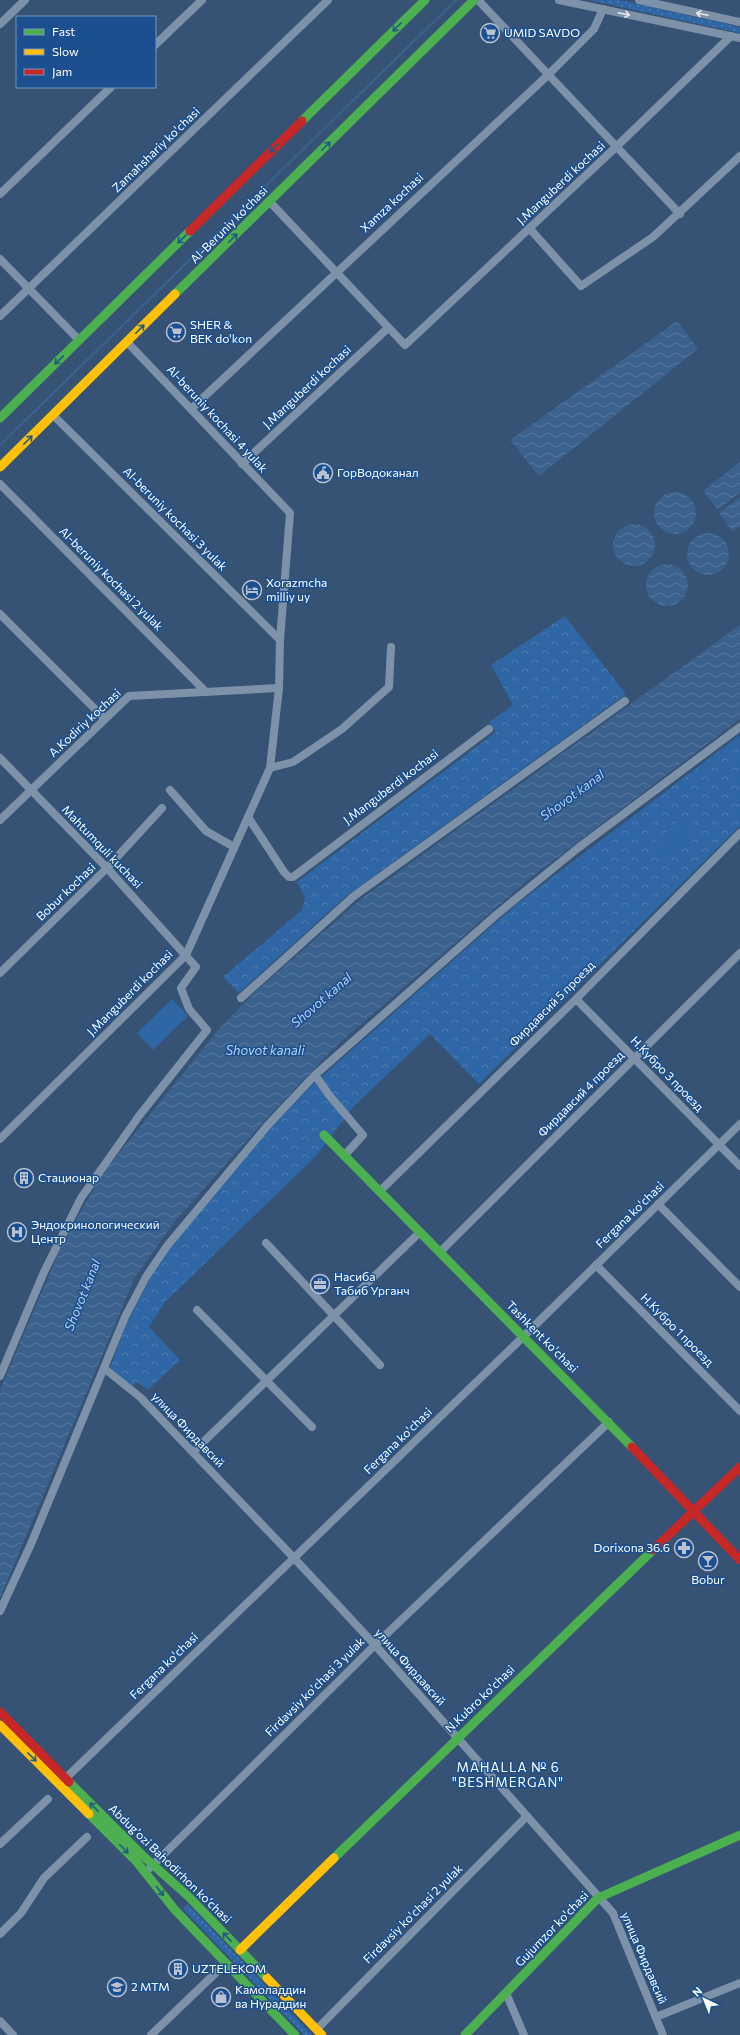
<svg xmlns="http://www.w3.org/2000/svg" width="740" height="2035" viewBox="0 0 740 2035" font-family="Commissioner,sans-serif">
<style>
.grass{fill:url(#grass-dots)}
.park{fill:url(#park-crowns)}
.pitch{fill:#2f66a5}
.water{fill:url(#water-waves)}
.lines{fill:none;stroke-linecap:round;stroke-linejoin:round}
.stream{stroke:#3b618d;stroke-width:2.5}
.street{stroke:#7d92a8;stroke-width:8}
.fast{stroke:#4caf50;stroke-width:9}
.slow{stroke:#ffc107;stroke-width:9}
.jam{stroke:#c62828;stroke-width:9}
.oneway{stroke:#e5e9ee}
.oneway2{stroke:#205989}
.labels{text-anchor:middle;stroke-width:3;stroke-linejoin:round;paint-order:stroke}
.poi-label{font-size:12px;fill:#fff;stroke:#1b4f8f;text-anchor:start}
.street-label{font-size:12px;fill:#fff;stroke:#1b4f8f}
.water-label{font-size:13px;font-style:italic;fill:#b5d3f5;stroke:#1b4f8f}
.neighbourhood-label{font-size:13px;letter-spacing:1px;fill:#fff;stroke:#1b4f8f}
</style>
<defs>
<pattern id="grass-dots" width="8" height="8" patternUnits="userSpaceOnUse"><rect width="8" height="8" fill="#2f66a5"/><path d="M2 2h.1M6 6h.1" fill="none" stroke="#4e7db2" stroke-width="1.8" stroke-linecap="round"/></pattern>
<pattern id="park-crowns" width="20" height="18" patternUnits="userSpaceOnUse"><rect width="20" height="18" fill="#2f66a5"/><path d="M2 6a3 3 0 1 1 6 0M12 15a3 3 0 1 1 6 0" fill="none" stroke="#4e7db2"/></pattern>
<pattern id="water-waves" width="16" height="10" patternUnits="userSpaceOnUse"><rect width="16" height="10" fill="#3b618d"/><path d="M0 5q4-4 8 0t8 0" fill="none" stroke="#58799e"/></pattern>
</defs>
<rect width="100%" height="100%" fill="#365274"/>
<g class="grass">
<path d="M589,0H619L740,27V33Z"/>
<path d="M188,1904L312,2035H304L183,1909Z"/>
</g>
<g class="park">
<path d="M565,616L626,694L345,897L239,993L223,977L302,910L305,897L297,882L496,732L489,722L513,705L491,665Z"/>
<path d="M740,735V826L479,1084L430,1034L353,1107L316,1156L165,1302L149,1327L180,1360L148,1390L137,1382L132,1386L110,1368L126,1325L151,1277L173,1244L272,1126L308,1089L513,907Z"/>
</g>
<g class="pitch">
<path d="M684,816L698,832L665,863L650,847Z"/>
<path d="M172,999L188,1016L153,1050L137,1033Z"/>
</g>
<g class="water">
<path d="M677,321L698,349L539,476L510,440Z"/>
<path d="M740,462V492L718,510L703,491Z"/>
<circle cx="675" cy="513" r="21"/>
<path d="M740,497V526L733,532L719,513Z"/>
<circle cx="634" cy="545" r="21"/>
<circle cx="708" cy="554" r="21"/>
<circle cx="667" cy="585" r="21"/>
<path d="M740,625V719L533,876L337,1045L269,1116L176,1220L135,1277L0,1598V1390L62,1245L102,1174L219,1029L254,993L361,899Z"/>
</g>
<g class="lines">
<path class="stream" d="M0,445L456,0"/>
<g class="street">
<path d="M478,0L680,214"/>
<path d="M559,0L740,38"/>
<path d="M639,0L740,22"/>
<path d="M0,24L25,0"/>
<path d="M155,45L202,0"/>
<path d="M0,194L111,87"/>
<path d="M270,202L405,345L616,147L731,36"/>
<path d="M530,229L581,286L653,237L740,156"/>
<path d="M0,259L79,340"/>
<path d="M0,316L328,0"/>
<path d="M191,409L548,75L594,29L603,9"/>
<path d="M53,415L280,640"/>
<path d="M242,464L388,328"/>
<path d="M0,484L206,692"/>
<path d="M0,614L105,719"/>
<path d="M0,758L107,868L196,967L181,988L189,1009L207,1030L139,1116L81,1198L44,1272L0,1376"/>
<path d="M270,768L293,762L342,729L389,687L391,647"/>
<path d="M170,790L206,831L234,847"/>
<path d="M248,817L284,872L289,877H293L489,729"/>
<path d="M0,820L129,696L279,688"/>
<path d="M0,973L107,868L162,808"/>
<path d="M241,998L354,896L625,701"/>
<path d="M576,999L740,1166"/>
<path d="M0,1139L186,955L270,768L279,688L280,640L290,513L127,342"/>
<path d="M344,1156L363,1135L329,1095L315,1075L496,915L578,848L740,727"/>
<path d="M380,1191L576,999L740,833"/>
<path d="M658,1204L740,1287"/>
<path d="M266,1243L380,1365"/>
<path d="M440,1252L740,953"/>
<path d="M596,1265L740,1411"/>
<path d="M197,1310L312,1427"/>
<path d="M105,1369L140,1397L294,1558L375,1645L613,1913L663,2035"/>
<path d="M193,1452L420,1232"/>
<path d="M0,1611L31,1544L125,1317L146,1277L167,1246L268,1125L315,1075"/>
<path d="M70,1774L524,1336L740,1124"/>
<path d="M0,1844L48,1799"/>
<path d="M150,1868L375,1645L609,1422"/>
<path d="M0,1934L21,1913L44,1878L87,1837"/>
<path d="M506,1993L524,2035"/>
<path d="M656,2017L740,1983"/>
<path d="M0,2021L13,2035"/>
<path d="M317,2029L527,1816"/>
<path d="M151,2035L226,1963"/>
</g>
<g class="fast">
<path d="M302,121L425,0"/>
<path d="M175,294L474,0"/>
<path d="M0,418L190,231"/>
<path d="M324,1135L632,1447"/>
<path d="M69,1782L142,1855L189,1897L267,1978"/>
<path d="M89,1814L136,1861L175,1910L295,2035"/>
<path d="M334,1858L653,1550"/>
<path d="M465,2035L598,1898L740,1835"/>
</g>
<g class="slow">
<path d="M0,467L175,294"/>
<path d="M0,1725L89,1814"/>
<path d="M240,1950L334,1858"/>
<path d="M267,1978L322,2035"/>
</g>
<g class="jam">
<path d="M190,231L302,121"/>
<path d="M632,1447L740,1560"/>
<path d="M653,1550L740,1467"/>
<path d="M0,1712L69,1782"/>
</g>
</g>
<defs><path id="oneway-shaft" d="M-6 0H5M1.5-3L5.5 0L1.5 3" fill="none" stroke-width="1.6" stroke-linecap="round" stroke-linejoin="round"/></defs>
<g class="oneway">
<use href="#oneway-shaft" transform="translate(624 14) rotate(12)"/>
<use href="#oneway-shaft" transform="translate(702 14) rotate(-168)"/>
</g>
<g class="oneway2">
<use href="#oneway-shaft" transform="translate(397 27) rotate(135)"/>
<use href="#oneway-shaft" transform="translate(326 146) rotate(-45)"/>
<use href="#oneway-shaft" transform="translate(274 148) rotate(135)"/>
<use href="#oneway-shaft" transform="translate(233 238) rotate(-45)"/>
<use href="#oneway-shaft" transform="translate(182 239) rotate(136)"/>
<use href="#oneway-shaft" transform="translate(140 329) rotate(-45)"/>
<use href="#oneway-shaft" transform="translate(59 360) rotate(136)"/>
<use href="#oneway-shaft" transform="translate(28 440) rotate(-45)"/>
<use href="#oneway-shaft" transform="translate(32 1757) rotate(45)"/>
<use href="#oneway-shaft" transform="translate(94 1807) rotate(-135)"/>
<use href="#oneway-shaft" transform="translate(124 1849) rotate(45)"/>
<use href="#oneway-shaft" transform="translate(160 1891) rotate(52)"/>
<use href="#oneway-shaft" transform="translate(227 1937) rotate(-134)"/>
</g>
<defs>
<g id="supermarket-ring" transform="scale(1)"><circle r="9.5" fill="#1b4f8f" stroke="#b9c2ce" stroke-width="1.5"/><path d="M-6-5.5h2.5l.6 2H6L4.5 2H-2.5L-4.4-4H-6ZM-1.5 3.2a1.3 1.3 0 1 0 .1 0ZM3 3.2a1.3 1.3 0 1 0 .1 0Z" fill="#b9c2ce"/></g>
<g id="civic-ring" transform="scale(1)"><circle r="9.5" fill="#1b4f8f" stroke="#b9c2ce" stroke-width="1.5"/><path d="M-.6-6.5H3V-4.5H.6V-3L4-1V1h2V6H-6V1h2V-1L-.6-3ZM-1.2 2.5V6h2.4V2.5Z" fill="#b9c2ce"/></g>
<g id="hotel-ring" transform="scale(1)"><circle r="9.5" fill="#1b4f8f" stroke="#b9c2ce" stroke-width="1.5"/><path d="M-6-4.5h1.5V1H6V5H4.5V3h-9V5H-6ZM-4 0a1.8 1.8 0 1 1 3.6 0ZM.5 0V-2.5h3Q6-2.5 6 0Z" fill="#b9c2ce"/></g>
<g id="building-ring" transform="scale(1)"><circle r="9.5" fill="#1b4f8f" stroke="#b9c2ce" stroke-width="1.5"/><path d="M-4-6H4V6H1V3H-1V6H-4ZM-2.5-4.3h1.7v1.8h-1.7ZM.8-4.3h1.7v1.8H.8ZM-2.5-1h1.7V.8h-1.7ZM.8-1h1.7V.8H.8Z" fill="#b9c2ce"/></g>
<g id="hospital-ring" transform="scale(1)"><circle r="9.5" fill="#1b4f8f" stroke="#b9c2ce" stroke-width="1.5"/><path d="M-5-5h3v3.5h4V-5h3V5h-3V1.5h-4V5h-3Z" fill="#b9c2ce"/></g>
<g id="office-ring" transform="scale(1)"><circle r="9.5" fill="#1b4f8f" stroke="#b9c2ce" stroke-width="1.5"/><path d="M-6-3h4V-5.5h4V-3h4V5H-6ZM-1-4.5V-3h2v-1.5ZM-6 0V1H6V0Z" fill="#b9c2ce"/></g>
<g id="pharmacy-ring" transform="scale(1)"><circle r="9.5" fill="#1b4f8f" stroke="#b9c2ce" stroke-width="1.5"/><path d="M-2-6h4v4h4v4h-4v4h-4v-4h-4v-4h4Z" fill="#b9c2ce"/></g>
<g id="bar-ring" transform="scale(1)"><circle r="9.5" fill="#1b4f8f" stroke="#b9c2ce" stroke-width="1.5"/><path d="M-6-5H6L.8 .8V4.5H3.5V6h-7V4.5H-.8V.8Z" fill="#b9c2ce"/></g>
<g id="school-ring" transform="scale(1)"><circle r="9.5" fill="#1b4f8f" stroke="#b9c2ce" stroke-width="1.5"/><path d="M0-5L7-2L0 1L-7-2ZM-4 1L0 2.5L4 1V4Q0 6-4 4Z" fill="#b9c2ce"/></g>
<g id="shop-ring" transform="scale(1)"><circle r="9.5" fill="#1b4f8f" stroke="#b9c2ce" stroke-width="1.5"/><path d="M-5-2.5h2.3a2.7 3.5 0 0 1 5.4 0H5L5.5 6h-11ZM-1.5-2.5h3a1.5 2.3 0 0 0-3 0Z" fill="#b9c2ce"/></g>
</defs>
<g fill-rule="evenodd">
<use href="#supermarket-ring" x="490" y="33"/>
<use href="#supermarket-ring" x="176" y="332"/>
<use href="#civic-ring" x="323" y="473"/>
<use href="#hotel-ring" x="252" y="590"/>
<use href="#building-ring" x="24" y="1178"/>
<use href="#hospital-ring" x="17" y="1232"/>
<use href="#office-ring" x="320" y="1284"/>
<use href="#pharmacy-ring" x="684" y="1548"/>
<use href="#bar-ring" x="708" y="1561"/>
<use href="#building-ring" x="178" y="1969"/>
<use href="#school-ring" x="117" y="1987"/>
<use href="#shop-ring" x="221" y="1997"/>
</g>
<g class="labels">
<g class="poi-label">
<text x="504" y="37">UMID SAVDO</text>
<text x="190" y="329">SHER &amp;<tspan x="190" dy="14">BEK do'kon</tspan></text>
<text x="337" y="477">ГорВодоканал</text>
<text x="266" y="587">Xorazmcha<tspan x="266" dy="14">milliy uy</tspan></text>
<text x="38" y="1182">Стационар</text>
<text x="31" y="1229">Эндокринологический<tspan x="31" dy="14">Центр</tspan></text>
<text x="334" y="1281">Насиба<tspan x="334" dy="14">Табиб Урганч</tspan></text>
<text x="670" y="1552" text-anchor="end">Dorixona 36.6</text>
<text x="708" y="1584" text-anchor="middle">Bobur</text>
<text x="192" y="1973">UZTELEKOM</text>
<text x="131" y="1991">2 MTM</text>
<text x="235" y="1994">Камоладдин<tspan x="235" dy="14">ва Нураддин</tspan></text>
</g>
<g class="street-label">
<text transform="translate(156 150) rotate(-44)" y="4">Zamahshariy ko'chasi</text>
<text transform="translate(561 183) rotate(-43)" y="4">J.Manguberdi kochasi</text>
<text transform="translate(392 203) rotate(-43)" y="4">Xamza kochasi</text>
<text transform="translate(229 225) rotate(-45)" y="4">Al-Beruniy ko’chasi</text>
<text transform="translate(307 387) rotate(-43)" y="4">J.Manguberdi kochasi</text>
<text transform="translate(217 419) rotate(47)" y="4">Al-beruniy kochasi 4 yulak</text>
<text transform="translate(175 519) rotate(45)" y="4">Al-beruniy kochasi 3 yulak</text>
<text transform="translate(111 579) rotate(45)" y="4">Al-beruniy kochasi 2 yulak</text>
<text transform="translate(85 723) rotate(-43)" y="4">A.Kodiriy kochasi</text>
<text transform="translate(391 787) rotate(-37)" y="4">J.Manguberdi kochasi</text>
<text transform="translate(102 847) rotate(46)" y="4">Mahtumquli kuchasi</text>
<text transform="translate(66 892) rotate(-44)" y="4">Bobur kochasi</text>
<text transform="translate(130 993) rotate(-45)" y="4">J.Manguberdi kochasi</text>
<text transform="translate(552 1004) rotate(-45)" y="4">Фирдавсий 5 проезд</text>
<text transform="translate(667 1074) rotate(46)" y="4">Н.Кубро 3 проезд</text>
<text transform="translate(581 1094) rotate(-45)" y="4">Фирдавсий 4 проезд</text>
<text transform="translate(630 1215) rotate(-44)" y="4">Fergana ko'chasi</text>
<text transform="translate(677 1330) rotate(45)" y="4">Н.Кубро 1 проезд</text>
<text transform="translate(542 1337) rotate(45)" y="4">Tashkent ko'chasi</text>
<text transform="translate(188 1430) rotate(46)" y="4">улица Фирдавсий</text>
<text transform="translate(398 1441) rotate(-44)" y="4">Fergana ko'chasi</text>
<text transform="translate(164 1666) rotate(-44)" y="4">Fergana ko'chasi</text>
<text transform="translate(410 1667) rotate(48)" y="4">улица Фирдавсий</text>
<text transform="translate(315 1687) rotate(-45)" y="4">Firdavsiy ko'chasi 3 yulak</text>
<text transform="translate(480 1699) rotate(-44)" y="4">N.Kubro ko'chasi</text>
<text transform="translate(170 1864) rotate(44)" y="4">Abdug’ozi Bahodirhon ko’chasi</text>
<text transform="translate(413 1914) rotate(-45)" y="4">Firdavsiy ko'chasi 2 yulak</text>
<text transform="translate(552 1929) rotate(-46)" y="4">Gujumzor ko'chasi</text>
<text transform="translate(644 1958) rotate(67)" y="4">улица Фирдавсий</text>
</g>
<g class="water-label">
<text transform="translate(572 795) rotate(-36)" y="5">Shovot kanal</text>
<text transform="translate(321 1000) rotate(-41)" y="5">Shovot kanal</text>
<text x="265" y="1055">Shovot kanali</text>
<text transform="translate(82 1295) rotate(-68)" y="5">Shovot kanal</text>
</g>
<g class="neighbourhood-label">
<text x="508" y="1772">MAHALLA № 6<tspan x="508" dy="15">"BESHMERGAN"</tspan></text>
</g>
</g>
<rect x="16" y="16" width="140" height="72" fill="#1b4f8f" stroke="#7695bc"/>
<rect x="24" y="29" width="20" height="6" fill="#4caf50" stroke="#7695bc"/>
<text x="52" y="36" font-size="12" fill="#ffffff">Fast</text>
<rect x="24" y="49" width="20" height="6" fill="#ffc107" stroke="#7695bc"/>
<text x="52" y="56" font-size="12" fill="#ffffff">Slow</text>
<rect x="24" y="69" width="20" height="6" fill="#c62828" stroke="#7695bc"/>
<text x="52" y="76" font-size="12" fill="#ffffff">Jam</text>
<g transform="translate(704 1999) rotate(317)" stroke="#1b4f8f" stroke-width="3" paint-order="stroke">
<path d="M0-3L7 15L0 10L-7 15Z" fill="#ffffff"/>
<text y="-6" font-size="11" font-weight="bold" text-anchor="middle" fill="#ffffff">N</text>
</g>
</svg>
